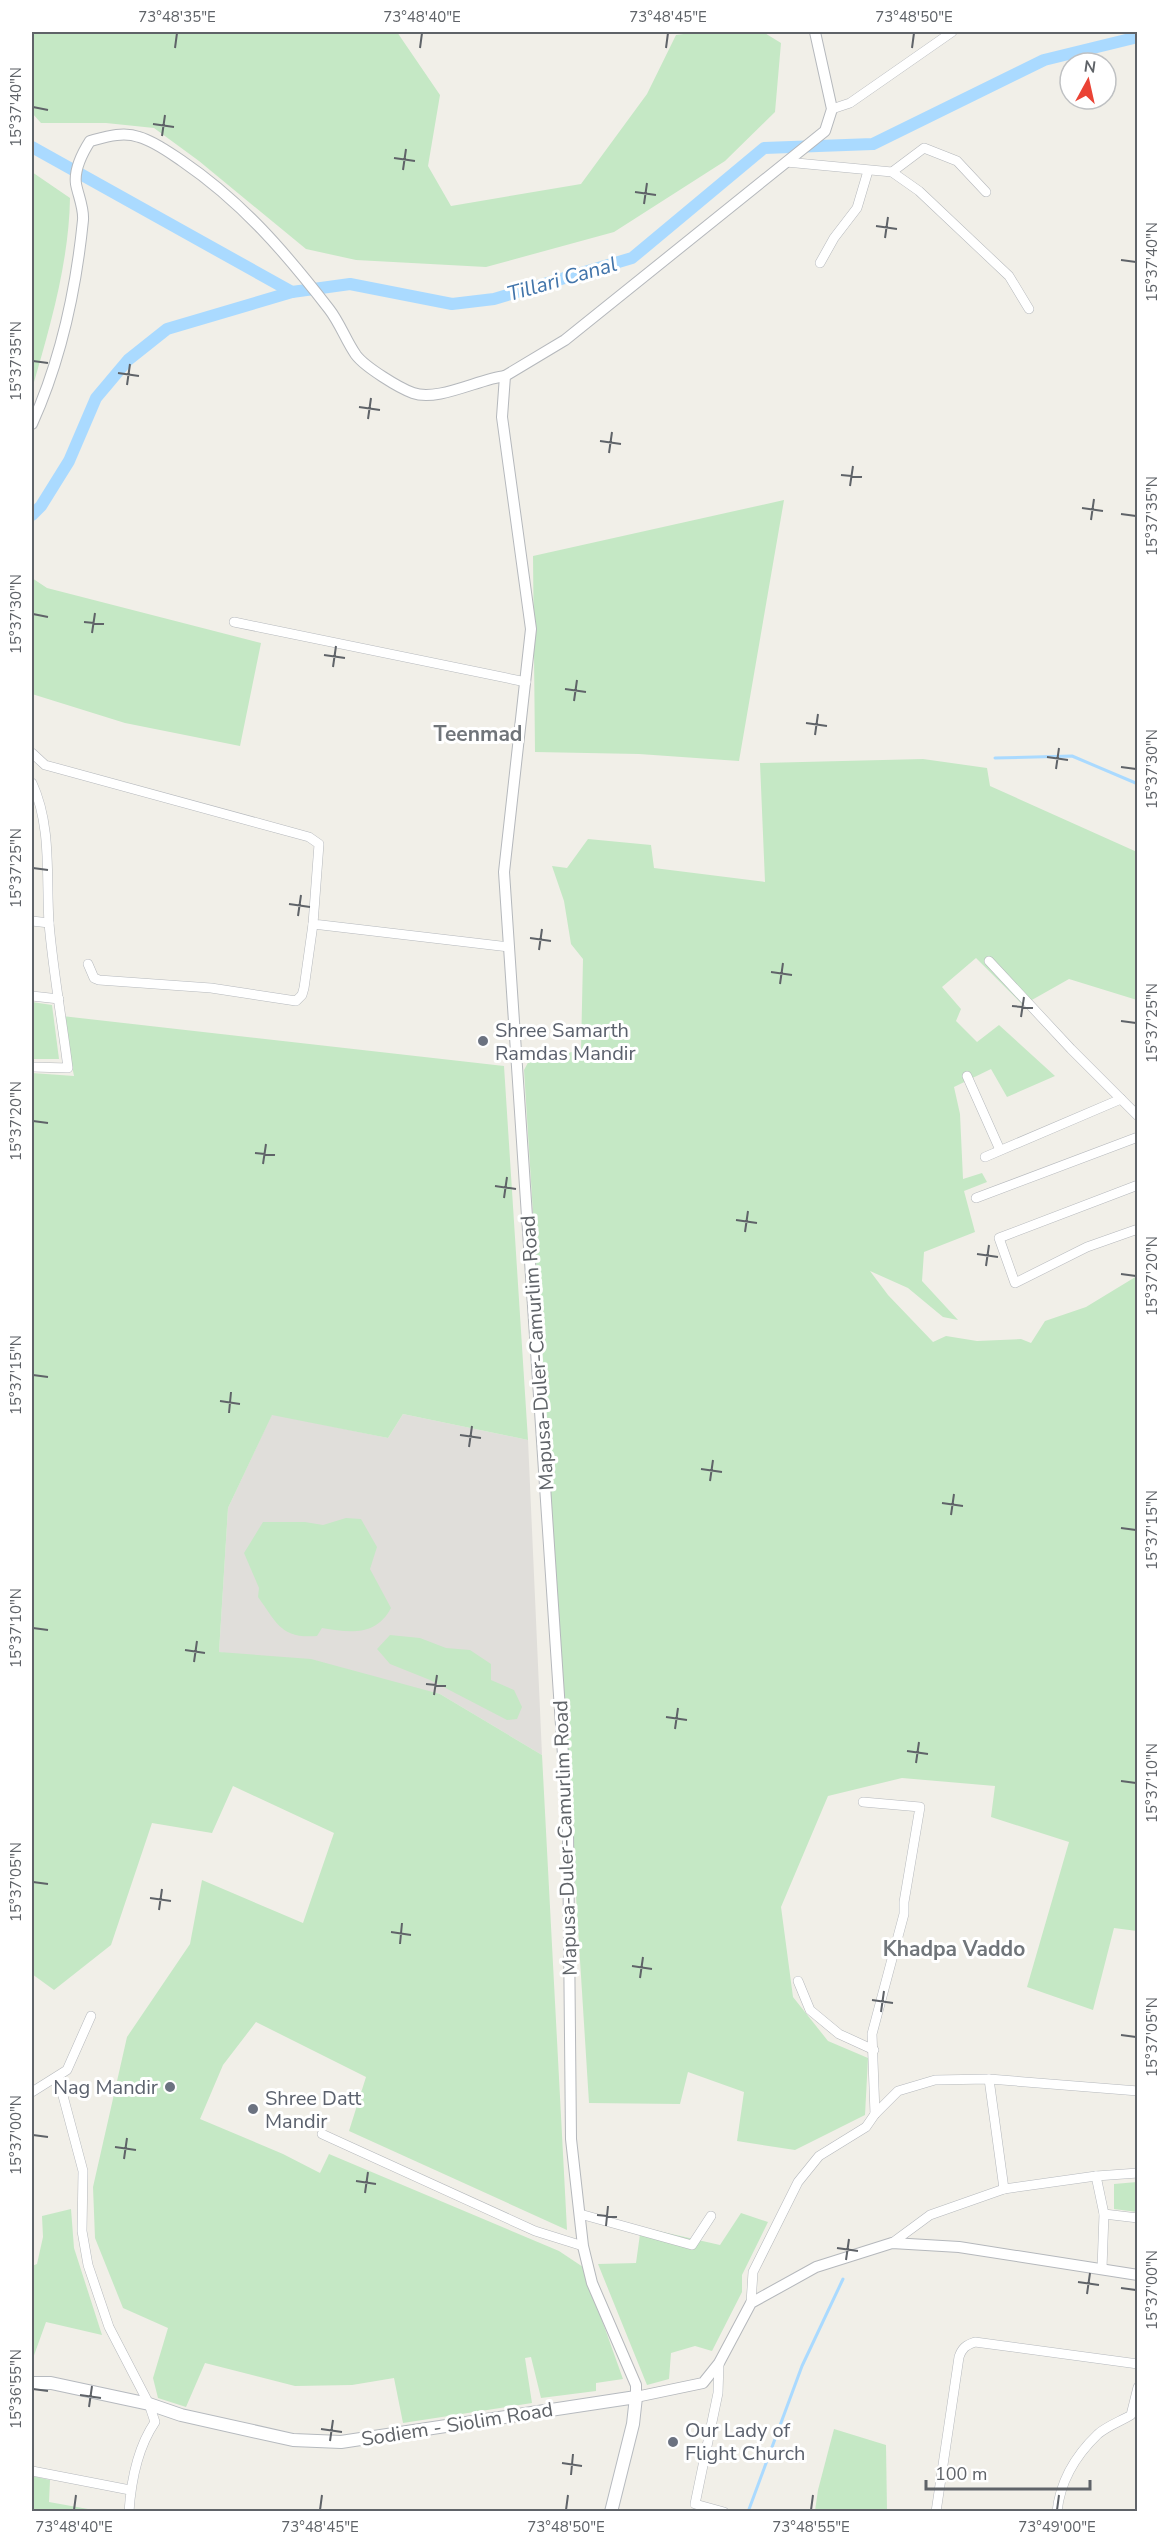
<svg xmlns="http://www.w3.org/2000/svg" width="1169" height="2543" viewBox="0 0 1169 2543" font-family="'Nunito Sans',sans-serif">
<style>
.industrial{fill:#e0deda}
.green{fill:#c5e8c5}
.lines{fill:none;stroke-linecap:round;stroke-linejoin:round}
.stream{stroke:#aadaff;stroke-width:3}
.canal{stroke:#aadaff;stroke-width:12}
.minor-casing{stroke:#b5b8bc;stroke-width:10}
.tertiary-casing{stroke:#b5b8bc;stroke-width:12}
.secondary-casing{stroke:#b6babf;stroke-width:14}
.minor{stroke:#fff;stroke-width:9}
.tertiary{stroke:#fff;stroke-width:10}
.secondary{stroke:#fff;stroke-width:12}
.ticks{fill:none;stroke:#5f6368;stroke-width:2}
.worship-dot{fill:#6b7280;stroke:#fff;stroke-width:2}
.labels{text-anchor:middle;stroke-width:6;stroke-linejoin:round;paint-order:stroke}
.worship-label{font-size:20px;fill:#5b616d;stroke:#fff;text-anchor:start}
.street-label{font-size:20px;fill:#5f6368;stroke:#fff}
.water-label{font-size:21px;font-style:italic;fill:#4174aa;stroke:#fff}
.neighbourhood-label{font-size:21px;font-weight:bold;fill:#70757a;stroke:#fff}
.neatline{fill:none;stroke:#5f6368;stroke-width:2}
.ticks-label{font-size:15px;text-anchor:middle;fill:#5f6368}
</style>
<rect width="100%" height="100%" fill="#f1efe8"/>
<path class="industrial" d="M272,1414L388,1438L403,1414L528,1440L542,1755L440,1694L219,1652L228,1508Z"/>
<g class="green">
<path d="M32,32H397L440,95L428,166L451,206L581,184L647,94L676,35L699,32H763L781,43L775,112L725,161L614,232L486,267L356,260L306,249L199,161L154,128L106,123H41L32,113Z"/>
<path d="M32,172L70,198C69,262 50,327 32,389Z"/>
<path d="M784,500L739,761L639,754L535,752L533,556Z"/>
<path d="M32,578L47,588L261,643L240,746L125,723L32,694Z"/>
<path d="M923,759L987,768L990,786L1137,852V1000L1069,979L1023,1005L976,958L942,987L961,1009L956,1021L977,1042L999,1025L1055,1076L1007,1097L991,1069L954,1087L960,1114L963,1179L982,1173L987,1182L964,1191L975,1232L924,1252L922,1281L958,1320L943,1317L908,1288L870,1271L888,1295L933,1342L946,1336L977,1341L1021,1339L1031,1343L1045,1321L1086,1307L1137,1276V1931L1114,1928L1093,2010L1027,1987L1069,1842L991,1817L995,1786L902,1778L828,1796L781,1907L793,1997L828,2041L868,2058L865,2115L795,2150L737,2141L744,2092L688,2072L680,2104L589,2103L524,1070L531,1057L581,1051L583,959L571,944L564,901L552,866L567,868L588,839L651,845L654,868L765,882L760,763Z"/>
<path d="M32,1002L52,1005L59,1059H32Z"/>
<path d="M62,1016L504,1066L528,1440L403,1414L388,1438L272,1415L228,1508L219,1652L311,1659L440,1694L542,1755L567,2230L349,2131L366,2077L256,2022L223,2065L200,2119L283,2154L320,2173L329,2154L559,2251L583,2267L623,2379L596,2383V2391L541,2398L531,2357L525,2358L532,2403L403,2423L394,2378L352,2385L295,2386L205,2363L186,2407L158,2398L153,2378L168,2328L123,2308L95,2238L93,2187L127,2037L190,1944L202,1880L303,1923L334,1833L233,1786L212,1833L152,1823L111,1945L54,1990L32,1974V1073L74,1076Z"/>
<path d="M346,1518L361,1519L377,1547L370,1569L391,1608C376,1636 351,1633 322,1628L317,1636C281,1639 277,1623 258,1597L259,1588L244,1553L263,1522H305L323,1525Z"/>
<path d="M390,1635L420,1638L446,1648L470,1650L491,1664V1680L514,1690L522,1707L517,1719L507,1720L430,1680L390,1664L377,1649Z"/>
<path d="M1137,2182V2212L1114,2209V2184Z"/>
<path d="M71,2209L74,2248L102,2335L46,2322L32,2361V2266L37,2264L43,2237L42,2216Z"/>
<path d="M741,2213L768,2222L742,2275V2292L712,2351L695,2346L671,2353L669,2379L647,2385L598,2264L636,2263L641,2227L720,2245Z"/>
<path d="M834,2429L886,2445L887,2511H815L818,2490Z"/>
<path d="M32,2476L50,2480L49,2502L99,2511H32Z"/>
</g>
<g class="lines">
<g class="stream">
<path d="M995,758L1072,756L1138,784"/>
<path d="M748,2512L802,2366L843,2279"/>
</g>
<g class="canal">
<path d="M32,147L292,292"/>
<path d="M32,515L41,506L69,461L96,398L128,360L167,329L292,292L350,284L452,304L494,299L632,258L764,148L873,144L1044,60L1138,37"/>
</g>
<g class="minor-casing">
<g id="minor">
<path d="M832,109L850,103L952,32"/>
<path d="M786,162L892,172L919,191L1009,276L1029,309"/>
<path d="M892,172L924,148L957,161L986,192"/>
<path d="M820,263L834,238L857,208L868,171"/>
<path d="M234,622L526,682"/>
<path d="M32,753L45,765L309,837L319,844L313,924L509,947"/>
<path d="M32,783C52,826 46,877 49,923C53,971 62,1020 68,1068L32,1067"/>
<path d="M32,921L49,923"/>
<path d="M989,961L1071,1049L1138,1116"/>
<path d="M88,964L94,978L99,980L211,988L296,1001L302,995L304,988L313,924"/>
<path d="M32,996L59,999"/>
<path d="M967,1076L1000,1150"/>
<path d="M985,1157L1121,1099"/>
<path d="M1138,1185L999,1238L1015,1283L1087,1247L1138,1229"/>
<path d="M976,1198L1138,1137"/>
<path d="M863,1802L920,1807L904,1902V1914L872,2034L875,2114"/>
<path d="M798,1981L810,2010L839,2034L874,2050"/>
<path d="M58,2077L83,2171L82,2231L88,2265L109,2327L149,2404L155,2422C138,2447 131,2481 129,2512"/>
<path d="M989,2079L1004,2189"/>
<path d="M32,2092L67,2070L91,2016"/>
<path d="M322,2134L535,2231L583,2246"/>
<path d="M1096,2176L1104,2214L1102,2268"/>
<path d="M580,2214L692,2245L711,2216"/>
<path d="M1104,2214L1138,2218"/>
<path d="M892,2243L930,2215L1004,2189L1096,2176L1138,2173"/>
<path d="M751,2303L753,2272L798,2182L819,2156L866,2127L875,2114L898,2091L935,2080L989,2079L1138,2091"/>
<path d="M719,2363L718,2393L695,2504L724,2512"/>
<path d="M32,2471L130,2490"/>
<path d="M936,2512L959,2357C962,2348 966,2345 975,2342L1138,2364"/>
<path d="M1057,2512C1060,2482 1076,2455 1098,2434C1107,2426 1121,2421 1131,2415L1138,2387"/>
</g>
</g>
<g class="tertiary-casing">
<g id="tertiary">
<path d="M815,32L832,109L825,131L565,340L505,376L502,417L531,629L504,872L568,1830L571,2139L583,2246L592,2283L636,2385V2397L703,2383L719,2363L751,2303L816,2267L892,2243L959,2247L1138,2275"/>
<path d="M32,424C61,360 76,290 83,220C84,208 78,195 76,184C74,170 83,152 90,141C105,137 123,131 139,137C154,141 170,153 182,161C242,202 285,252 329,309C340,323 346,341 356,355C365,367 399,388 413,393C437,402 479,379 505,376"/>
</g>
</g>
<g class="secondary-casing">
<path id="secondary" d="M32,2383H51L149,2404L181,2415L293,2440L341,2442L636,2397L633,2424L611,2512"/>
</g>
<use href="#minor" class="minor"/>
<use href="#tertiary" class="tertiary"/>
<use href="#secondary" class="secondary"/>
</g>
<path class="ticks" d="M175,48L177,33M420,48L422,33M666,48L668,33M912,48L914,33M33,107L48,110M153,124L174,127M162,136L165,115M394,158L415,161M403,170L406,149M635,192L656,195M644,204L647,183M876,226L897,229M885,238L888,217M1121,260L1136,262M33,361L48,363M118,373L139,376M127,385L130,364M359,407L380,410M368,419L371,398M600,441L621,444M609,453L612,432M841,475L862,477M850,486L853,466M1082,508L1103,511M1121,514L1136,516M1091,520L1094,499M33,614L48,617M84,622L104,624M92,633L95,613M324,655L345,658M333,667L336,646M565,689L586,692M574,701L577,680M806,723L827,726M815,735L818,714M1047,757L1068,760M1121,767L1136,769M1056,769L1059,748M33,868L48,870M289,904L310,907M298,916L301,895M530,938L551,941M539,950L542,929M771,972L792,975M780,984L783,963M1012,1006L1033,1008M1021,1017L1024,997M1121,1021L1136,1023M33,1121L48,1123M255,1153L275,1155M263,1164L266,1144M495,1186L516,1189M504,1198L507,1177M736,1220L757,1223M745,1232L748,1211M977,1254L998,1257M986,1266L989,1245M1121,1274L1136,1276M33,1375L48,1377M220,1401L240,1404M229,1413L231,1392M460,1435L481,1438M469,1447L472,1426M701,1469L722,1472M710,1481L713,1460M942,1503L963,1506M951,1515L954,1494M1121,1528L1136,1530M33,1628L48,1630M185,1650L205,1653M194,1662L197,1641M426,1684L446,1686M434,1695L437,1675M666,1717L687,1720M675,1729L678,1708M907,1751L928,1754M916,1763L919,1742M1121,1781L1136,1783M33,1882L48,1884M150,1898L171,1901M159,1910L162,1889M391,1932L411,1935M400,1944L402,1923M632,1966L652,1969M640,1978L643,1957M872,2000L893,2003M881,2012L884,1991M1121,2035L1136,2037M33,2135L48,2137M115,2147L136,2150M124,2159L127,2138M356,2181L376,2184M365,2193L368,2172M597,2215L617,2217M606,2226L608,2206M837,2248L858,2251M846,2260L849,2239M1078,2282L1099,2285M1121,2288L1136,2290M1087,2294L1090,2273M33,2389L48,2391M80,2395L101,2398M89,2407L92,2386M321,2429L342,2432M330,2441L333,2420M562,2463L582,2466M571,2475L573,2454M74,2510L76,2495M320,2510L322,2495M566,2510L568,2495M811,2510L813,2495M1057,2510L1059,2495"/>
<g class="worship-dot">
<circle cx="483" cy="1041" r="6"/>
<circle cx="170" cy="2087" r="6"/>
<circle cx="253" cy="2109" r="6"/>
<circle cx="673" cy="2442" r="6"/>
</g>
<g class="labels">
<g class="worship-label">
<text x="495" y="1037">Shree Samarth<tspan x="495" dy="23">Ramdas Mandir</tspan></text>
<text x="158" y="2094" text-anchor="end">Nag Mandir</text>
<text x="265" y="2105">Shree Datt<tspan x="265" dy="23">Mandir</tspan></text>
<text x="685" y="2437">Our Lady of<tspan x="685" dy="23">Flight Church</tspan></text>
</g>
<g class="street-label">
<text transform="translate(537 1353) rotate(-94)" y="7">Mapusa-Duler-Camurlim Road</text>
<text transform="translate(565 1838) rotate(-92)" y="7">Mapusa-Duler-Camurlim Road</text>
<text transform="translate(457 2424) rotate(-9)" y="7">Sodiem - Siolim Road</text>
</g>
<g class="water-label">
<text transform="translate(562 279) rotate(-16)" y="7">Tillari Canal</text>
</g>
<g class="neighbourhood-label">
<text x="478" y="741">Teenmad</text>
<text x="954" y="1956">Khadpa Vaddo</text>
</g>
</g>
<rect width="1169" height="2543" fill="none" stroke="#ffffff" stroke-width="66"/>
<g transform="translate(1088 81) rotate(8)"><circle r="28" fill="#ffffff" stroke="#bfc1c3" stroke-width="1.5"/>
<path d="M0-4.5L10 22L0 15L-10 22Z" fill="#ea4335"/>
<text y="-9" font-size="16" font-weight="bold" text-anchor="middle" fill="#5f6368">N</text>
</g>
<path d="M926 2480v9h164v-9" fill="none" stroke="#5f6368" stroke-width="3"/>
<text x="935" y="2480" font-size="18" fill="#5f6368" stroke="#ffffff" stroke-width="4.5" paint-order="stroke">100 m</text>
<rect x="33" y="33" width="1103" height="2477" class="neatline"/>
<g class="ticks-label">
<text x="177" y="22">73°48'35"E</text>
<text x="422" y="22">73°48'40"E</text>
<text x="668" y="22">73°48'45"E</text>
<text x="914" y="22">73°48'50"E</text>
<text transform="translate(16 107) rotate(-90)" y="5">15°37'40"N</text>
<text transform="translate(1152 262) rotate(-90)" y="5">15°37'40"N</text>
<text transform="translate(16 361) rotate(-90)" y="5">15°37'35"N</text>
<text transform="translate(1152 516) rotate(-90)" y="5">15°37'35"N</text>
<text transform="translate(16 614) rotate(-90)" y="5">15°37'30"N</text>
<text transform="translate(1152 769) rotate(-90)" y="5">15°37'30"N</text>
<text transform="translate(16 868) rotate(-90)" y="5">15°37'25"N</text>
<text transform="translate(1152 1023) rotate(-90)" y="5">15°37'25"N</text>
<text transform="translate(16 1121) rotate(-90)" y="5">15°37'20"N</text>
<text transform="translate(1152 1276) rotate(-90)" y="5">15°37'20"N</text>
<text transform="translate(16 1375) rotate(-90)" y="5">15°37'15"N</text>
<text transform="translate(1152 1530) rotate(-90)" y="5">15°37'15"N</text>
<text transform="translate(16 1628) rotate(-90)" y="5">15°37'10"N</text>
<text transform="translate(1152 1783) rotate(-90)" y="5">15°37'10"N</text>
<text transform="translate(16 1882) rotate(-90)" y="5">15°37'05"N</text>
<text transform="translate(1152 2037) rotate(-90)" y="5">15°37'05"N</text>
<text transform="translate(16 2135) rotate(-90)" y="5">15°37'00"N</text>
<text transform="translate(1152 2290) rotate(-90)" y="5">15°37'00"N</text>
<text transform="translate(16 2389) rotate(-90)" y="5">15°36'55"N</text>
<text x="74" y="2532">73°48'40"E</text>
<text x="320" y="2532">73°48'45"E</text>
<text x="566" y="2532">73°48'50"E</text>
<text x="811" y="2532">73°48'55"E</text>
<text x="1057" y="2532">73°49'00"E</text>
</g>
</svg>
